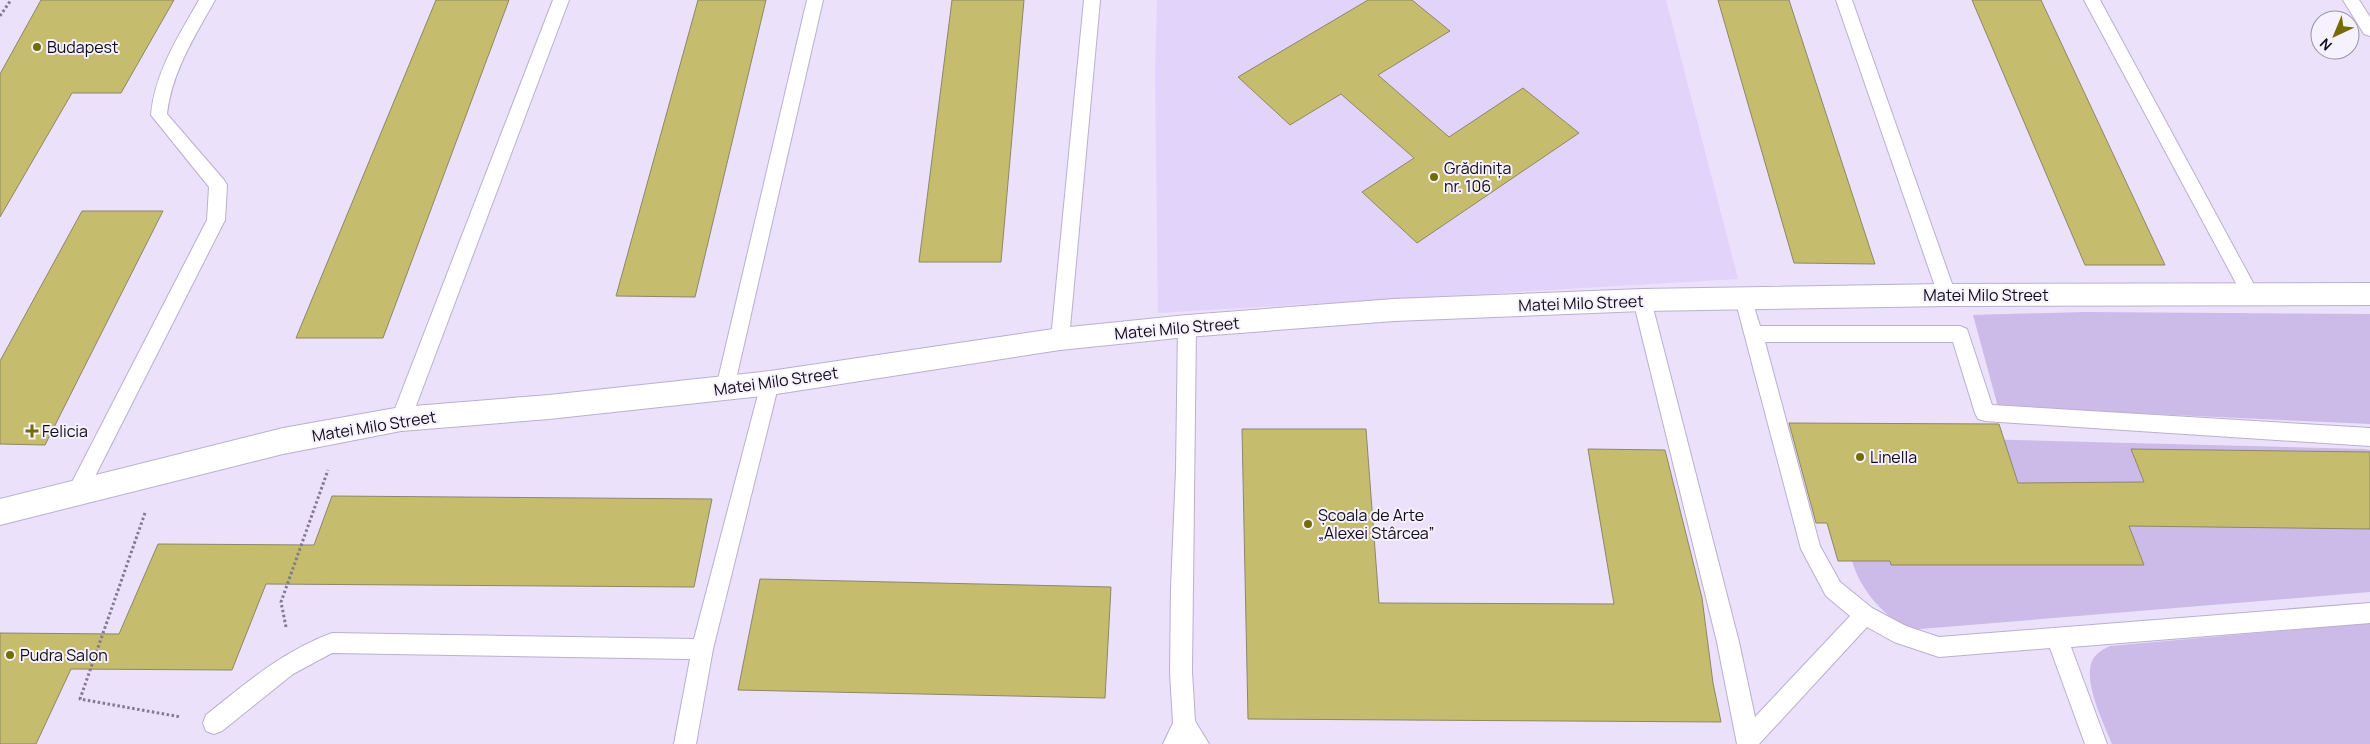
<svg xmlns="http://www.w3.org/2000/svg" width="2370" height="744" viewBox="0 0 2370 744" font-family="Manrope,sans-serif">
<style>
.built{fill:#e2d3fa}
.green{fill:#ccbae9}
.building{fill:#c5bc6d;stroke:#8b8868}
.lines{fill:none;stroke-linecap:round;stroke-linejoin:round}
.lane-casing{stroke:#bbafce;stroke-width:2}
.street-casing{stroke:#bbafce;stroke-width:2}
.path{stroke:#827a8d;stroke-width:3;stroke-dasharray:2.5 2.5;stroke-linecap:butt}
.lane{fill:#fff;fill-rule:evenodd}
.street{fill:#fff;fill-rule:evenodd}
.poi-dot{fill:#766c06;stroke:#f6f1fe;stroke-width:2}
.labels{text-anchor:middle;stroke-width:4;stroke-linejoin:round;paint-order:stroke}
.poi-label{font-size:16px;fill:#100b16;stroke:#f6f1fe;text-anchor:start}
.street-label{font-size:16px;fill:#100b16;stroke:#f6f1fe}
</style>
<rect width="100%" height="100%" fill="#ebe1fb"/>
<path class="built" d="M1157,0H1666L1738,279L1158,313L1155,75Z"/>
<g class="green">
<path d="M2085,312L2370,314V424L1998,407L1973,315Z"/>
<path d="M1976,439L2364,449L2370,450V452L2132,449L2145,483H1993Z"/>
<path d="M2128,524L2370,529V592L1908,630C1882,613 1861,591 1852,561H1890L1891,565H2143Z"/>
<path d="M2370,623V744H2112C2104,724 2083,682 2092,661C2095,654 2103,649 2110,646Z"/>
</g>
<g class="building">
<path d="M41,0H174L121,93H72L0,217V74Z"/>
<path d="M436,0H509L383,338H296Z"/>
<path d="M698,0H766L695,297L616,296Z"/>
<path d="M952,0H1024L1001,262H919Z"/>
<path d="M1368,0H1412L1450,31L1378,75L1449,137L1523,88L1579,133L1417,243L1362,192L1414,158L1341,94L1290,125L1238,77Z"/>
<path d="M1718,0H1789L1875,264L1794,263Z"/>
<path d="M1972,0H2041L2165,265H2085Z"/>
<path d="M82,211H163L45,445L0,444V361Z"/>
<path d="M1789,423L1999,424L2018,483L2144,482L2131,449L2370,452V529L2129,526L2144,565H1891L1890,561H1838L1827,523H1816Z"/>
<path d="M1242,429H1366L1379,603L1614,604L1588,449L1665,450L1702,598L1713,683L1721,722L1248,719Z"/>
<path d="M332,496L712,499L694,587L266,584L232,670L71,669L36,744H0V633L119,634L158,544L314,545Z"/>
<path d="M760,579L1111,587L1105,698L738,690Z"/>
</g>
<g class="lines">
<g class="lane-casing">
<g id="lane">
<path d="M199,0H215C195,36 172,71 167,114L224,180L227,185L225,220L83,500L76,503L69,500L66,494L69,488L207,220L209,187L151,115C155,72 178,37 199,0Z"/>
<path d="M553,0H569L411,419L408,425L401,427L394,425L391,419Z"/>
<path d="M807,0H823L734,388L732,394L725,396L718,394L716,388Z"/>
<path d="M1084,0H1100L1069,339L1067,345L1060,347L1053,345L1051,339Z"/>
<path d="M1836,0H1852L1956,295L1953,300L1947,302L1941,300L1938,295Z"/>
<path d="M2084,0H2100L2257,290L2260,295L2257,300L2251,302L2245,300Z"/>
<path d="M2343,0H2359L2370,17V36L2364,34Z"/>
<path d="M1744,291L1750,294L1760,326H1960L1967,329L1992,405L2370,428V446L1985,421L1978,419L1975,413L1953,342H1765L1820,546L1840,582L1872,608L1906,626L1939,637L2370,603V623L2071,647L2107,744H2085L2050,648L1939,657L1894,642L1867,627L1759,744H1737L1717,642L1633,300L1636,295L1642,292L1648,295L1651,300L1739,642L1755,717L1850,616L1826,596L1801,549L1735,299L1738,294Z"/>
<path d="M1187,318L1193,321L1196,326L1192,672L1195,721L1209,744H1163L1173,723L1170,672L1171,589L1176,470L1178,326L1181,321Z"/>
<path d="M770,375L777,377L779,383L713,649L696,744H674L690,659L332,653L293,674L222,731L214,734L206,731L203,723L206,715C246,683 283,651 332,633L694,639L761,383L763,377Z"/>
</g>
</g>
<g class="street-casing">
<path id="street" d="M2370,283V305L1947,306L1642,311L1394,321L1187,337L1060,350L770,395L549,419L401,431L283,454L0,525V499L283,428L401,407L549,395L770,371L1060,328L1187,315L1394,299L1642,289L1947,284Z"/>
</g>
<g class="path">
<path d="M0,16L11,0"/>
<path d="M145,513L80,699L181,717"/>
<path d="M286,627L281,602L328,470"/>
</g>
<use href="#lane" class="lane"/>
<use href="#street" class="street"/>
</g>
<g class="poi-dot">
<circle cx="37" cy="47" r="5"/>
<circle cx="1434" cy="177" r="5"/>
<path d="M29.5 423.5h5v5h5v5h-5v5h-5v-5h-5v-5h5z"/>
<circle cx="1860" cy="457" r="5"/>
<circle cx="1308" cy="524" r="5"/>
<circle cx="10" cy="655" r="5"/>
</g>
<g class="labels">
<g class="poi-label">
<text x="47" y="53">Budapest</text>
<text x="1444" y="174">Grădinița<tspan x="1444" dy="18">nr. 106</tspan></text>
<text x="42" y="437">Felicia</text>
<text x="1870" y="463">Linella</text>
<text x="1318" y="521">Școala de Arte<tspan x="1318" dy="18">„Alexei Stârcea”</tspan></text>
<text x="20" y="661">Pudra Salon</text>
</g>
<g class="street-label">
<text x="1986" y="301">Matei Milo Street</text>
<text transform="translate(1581 303) rotate(-2)" y="6">Matei Milo Street</text>
<text transform="translate(1177 328) rotate(-5)" y="6">Matei Milo Street</text>
<text transform="translate(776 381) rotate(-8)" y="6">Matei Milo Street</text>
<text transform="translate(374 426) rotate(-9)" y="6">Matei Milo Street</text>
</g>
</g>
<g transform="translate(2335 35) rotate(224)"><circle r="24" fill="#f6f1fe" stroke="#9a95a1"/>
<path d="M0-4L9 19L0 12L-9 19Z" fill="#766c06"/>
<text y="-8" font-size="14" font-weight="bold" text-anchor="middle" fill="#100b16">N</text>
</g>
</svg>
